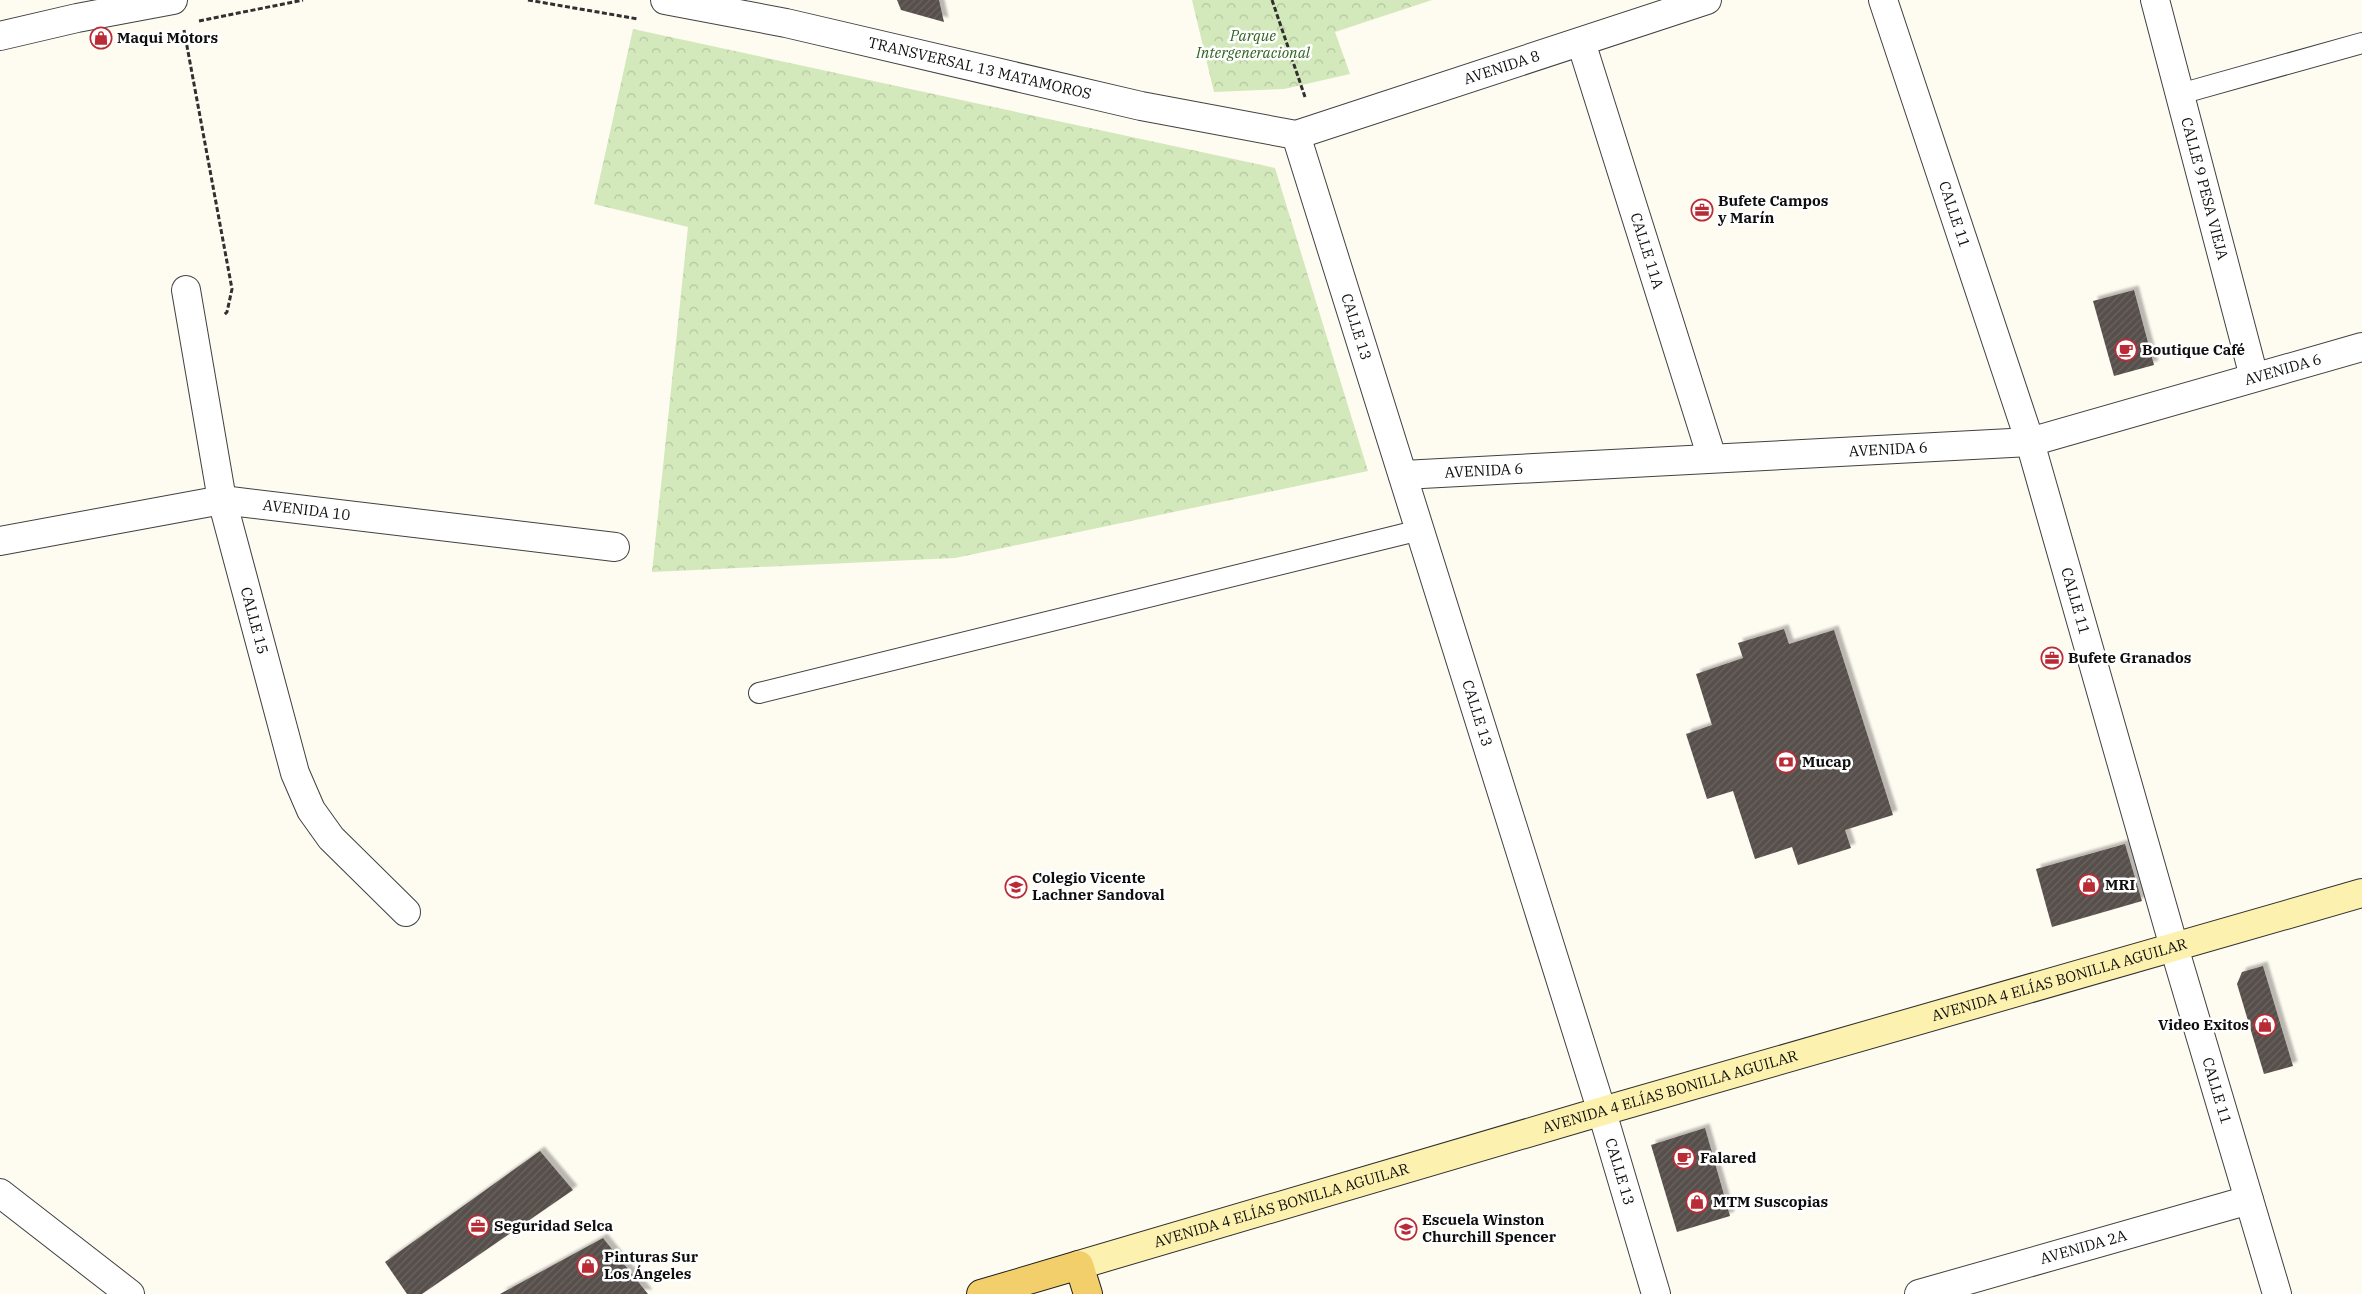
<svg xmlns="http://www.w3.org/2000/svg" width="2362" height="1294" viewBox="0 0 2362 1294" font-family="'IBM Plex Serif',serif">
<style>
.park{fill:url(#park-crowns)}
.building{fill:url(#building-hatch);filter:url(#shadow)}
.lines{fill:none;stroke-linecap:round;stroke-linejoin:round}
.lane-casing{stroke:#414141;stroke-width:22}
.street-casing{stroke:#414141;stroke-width:30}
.secondary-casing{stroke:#303030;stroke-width:30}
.primary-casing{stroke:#1f1f1f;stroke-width:30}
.path{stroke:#303030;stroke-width:3;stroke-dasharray:5 2.5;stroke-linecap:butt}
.lane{stroke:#fff;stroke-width:20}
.street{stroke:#fff;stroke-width:28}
.secondary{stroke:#fcf1ae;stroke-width:28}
.primary{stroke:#f3cf6c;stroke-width:28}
.labels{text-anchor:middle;stroke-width:5;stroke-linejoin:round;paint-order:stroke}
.park-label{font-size:15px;font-style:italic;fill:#306421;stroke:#fff}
.poi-label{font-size:15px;font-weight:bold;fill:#0e0e0e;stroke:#fff;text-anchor:start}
.street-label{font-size:15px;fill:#0e0e0e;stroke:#fff}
</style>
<defs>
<pattern id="park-crowns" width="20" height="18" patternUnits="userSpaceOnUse" patternTransform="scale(1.25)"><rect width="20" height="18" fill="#d3e8bb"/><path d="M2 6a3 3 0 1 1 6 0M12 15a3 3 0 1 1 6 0" fill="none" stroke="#b4c6a0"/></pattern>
<pattern id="building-hatch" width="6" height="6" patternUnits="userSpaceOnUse" patternTransform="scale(1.25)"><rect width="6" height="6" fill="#574f4b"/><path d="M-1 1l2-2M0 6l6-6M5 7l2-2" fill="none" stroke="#6a6461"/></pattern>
<filter id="shadow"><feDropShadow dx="4.5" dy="-4.5" stdDeviation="1" flood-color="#0004"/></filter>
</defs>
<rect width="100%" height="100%" fill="#fefbf1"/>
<g class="park">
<path d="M1192,0H1432L1335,32L1350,74L1284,89L1214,92Z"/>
<path d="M633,29L1275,168L1368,471L955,558L652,572L688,227L594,204Z"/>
</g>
<g class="building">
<path d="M897,0H939L944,22L901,10Z"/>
<path d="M2134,290L2154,365L2114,376L2093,301Z"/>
<path d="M1784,629L1789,644L1834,630L1893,815L1845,830L1851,848L1798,865L1792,847L1755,859L1733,791L1707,799L1686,734L1712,725L1696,674L1743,658L1738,643Z"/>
<path d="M2125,844L2142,901L2052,927L2036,869Z"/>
<path d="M2263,966L2293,1066L2264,1074L2237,984L2242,972Z"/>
<path d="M1705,1128L1730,1216L1677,1232L1651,1145Z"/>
<path d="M540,1151L573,1190L422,1294H407L385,1262Z"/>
<path d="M603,1238L648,1294H500Z"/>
</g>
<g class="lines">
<g class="lane-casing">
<g id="lane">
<path d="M2180,94L2362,43"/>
<path d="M759,693L1420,530"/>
</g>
</g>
<g class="street-casing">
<g id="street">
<path id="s1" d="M665,0L786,23L1141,106L1296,135L1707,0"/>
<path id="s2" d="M1883,0L2030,442L2174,947L2277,1294"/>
<path id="s3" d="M2155,0L2254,377"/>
<path d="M0,36L77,18L173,0"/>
<path id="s4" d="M1581,42L1712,458"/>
<path id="s5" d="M1296,135L1602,1112L1656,1294"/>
<path id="s6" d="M186,290L222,500L295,773L311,810L331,838L406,912"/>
<path id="s7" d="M1403,475L2030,442L2362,347"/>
<path id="s8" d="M0,541L222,500L615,547"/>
<path d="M0,1193L130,1294"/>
<path id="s9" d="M1919,1294L2249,1200"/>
</g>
</g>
<g class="secondary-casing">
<g id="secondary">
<path id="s10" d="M1079,1265L1582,1117L2362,893"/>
</g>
</g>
<g class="primary-casing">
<path id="primary" d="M981,1294L1079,1265L1088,1294"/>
</g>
<g class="path">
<path d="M528,0L638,19"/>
<path d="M1272,0L1305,97"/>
<path d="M199,21L303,0"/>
<path d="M184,30L232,289L227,312L224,315"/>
</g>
<use href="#lane" class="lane"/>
<use href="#street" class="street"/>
<use href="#secondary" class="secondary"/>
<use href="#primary" class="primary"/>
</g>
<defs>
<g id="shop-ring" transform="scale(1.125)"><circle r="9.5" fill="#fff" stroke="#b92c36" stroke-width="1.5"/><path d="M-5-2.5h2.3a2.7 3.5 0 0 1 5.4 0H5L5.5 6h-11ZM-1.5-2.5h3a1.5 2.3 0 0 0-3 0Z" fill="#b92c36"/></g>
<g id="office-ring" transform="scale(1.125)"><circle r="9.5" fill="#fff" stroke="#b92c36" stroke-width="1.5"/><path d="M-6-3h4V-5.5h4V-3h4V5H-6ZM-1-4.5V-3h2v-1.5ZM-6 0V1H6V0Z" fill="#b92c36"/></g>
<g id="cafe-ring" transform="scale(1.125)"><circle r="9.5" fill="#fff" stroke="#b92c36" stroke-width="1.5"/><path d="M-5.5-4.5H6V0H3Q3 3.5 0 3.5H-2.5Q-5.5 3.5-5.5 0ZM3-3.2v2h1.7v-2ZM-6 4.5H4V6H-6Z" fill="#b92c36"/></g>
<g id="bank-ring" transform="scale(1.125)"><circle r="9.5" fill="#fff" stroke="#b92c36" stroke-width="1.5"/><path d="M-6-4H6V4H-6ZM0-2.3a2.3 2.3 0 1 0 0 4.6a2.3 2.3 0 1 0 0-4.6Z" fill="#b92c36"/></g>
<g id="school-ring" transform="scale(1.125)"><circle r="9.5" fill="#fff" stroke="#b92c36" stroke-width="1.5"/><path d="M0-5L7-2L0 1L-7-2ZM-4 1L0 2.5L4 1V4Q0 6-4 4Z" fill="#b92c36"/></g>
</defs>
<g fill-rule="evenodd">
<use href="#shop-ring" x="101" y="38"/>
<use href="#office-ring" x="1702" y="210"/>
<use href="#cafe-ring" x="2126" y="350"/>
<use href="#office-ring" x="2052" y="658"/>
<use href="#bank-ring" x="1786" y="762"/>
<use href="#shop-ring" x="2089" y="885"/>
<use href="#school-ring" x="1016" y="887"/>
<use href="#shop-ring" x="2265" y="1025"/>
<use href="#cafe-ring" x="1684" y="1158"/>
<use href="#shop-ring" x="1697" y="1202"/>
<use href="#office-ring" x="478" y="1226"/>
<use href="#school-ring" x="1406" y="1229"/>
<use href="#shop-ring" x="588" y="1266"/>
</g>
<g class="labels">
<g class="park-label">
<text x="1253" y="41">Parque<tspan x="1253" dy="17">Intergeneracional</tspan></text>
</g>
<g class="poi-label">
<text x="117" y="43">Maqui Motors</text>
<text x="1718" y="206">Bufete Campos<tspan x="1718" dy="17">y Marín</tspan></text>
<text x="2142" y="355">Boutique Café</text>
<text x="2068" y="663">Bufete Granados</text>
<text x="1802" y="767">Mucap</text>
<text x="1032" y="883">Colegio Vicente<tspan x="1032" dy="17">Lachner Sandoval</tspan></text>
<text x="2105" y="890">MRI</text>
<text x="2249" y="1030" text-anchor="end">Video Exitos</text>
<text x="1700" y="1163">Falared</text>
<text x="1713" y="1207">MTM Suscopias</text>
<text x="1422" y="1225">Escuela Winston<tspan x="1422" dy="17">Churchill Spencer</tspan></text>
<text x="494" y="1231">Seguridad Selca</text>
<text x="604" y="1262">Pinturas Sur<tspan x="604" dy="17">Los Ángeles</tspan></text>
</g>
<g class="street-label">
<text dy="5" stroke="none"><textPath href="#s1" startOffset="862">AVENIDA 8</textPath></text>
<text dy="5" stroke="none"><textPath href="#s1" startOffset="322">TRANSVERSAL 13 MATAMOROS</textPath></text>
<text dy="5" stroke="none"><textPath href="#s3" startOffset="195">CALLE 9 PESA VIEJA</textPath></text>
<text dy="5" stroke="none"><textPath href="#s2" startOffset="226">CALLE 11</textPath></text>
<text dy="5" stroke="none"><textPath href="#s4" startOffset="219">CALLE 11A</textPath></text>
<text dy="5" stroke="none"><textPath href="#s5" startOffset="201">CALLE 13</textPath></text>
<text dy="5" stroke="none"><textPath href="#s7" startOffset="891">AVENIDA 6</textPath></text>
<text dy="5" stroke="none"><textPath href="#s7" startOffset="486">AVENIDA 6</textPath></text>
<text dy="5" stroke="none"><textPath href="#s7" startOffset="81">AVENIDA 6</textPath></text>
<text dy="5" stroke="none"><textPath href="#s8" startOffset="311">AVENIDA 10</textPath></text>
<text dy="5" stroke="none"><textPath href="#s2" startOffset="631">CALLE 11</textPath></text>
<text dy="5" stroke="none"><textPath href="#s6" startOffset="338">CALLE 15</textPath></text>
<text dy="5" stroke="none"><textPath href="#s5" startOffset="606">CALLE 13</textPath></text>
<text dy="5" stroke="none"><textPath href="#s10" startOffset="1021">AVENIDA 4 ELÍAS BONILLA AGUILAR</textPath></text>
<text dy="5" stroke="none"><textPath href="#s2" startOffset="1141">CALLE 11</textPath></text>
<text dy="5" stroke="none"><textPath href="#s10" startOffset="616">AVENIDA 4 ELÍAS BONILLA AGUILAR</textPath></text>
<text dy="5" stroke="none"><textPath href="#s5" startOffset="1086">CALLE 13</textPath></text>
<text dy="5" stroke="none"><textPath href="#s10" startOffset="211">AVENIDA 4 ELÍAS BONILLA AGUILAR</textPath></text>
<text dy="5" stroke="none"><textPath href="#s9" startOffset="171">AVENIDA 2A</textPath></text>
</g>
</g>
</svg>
